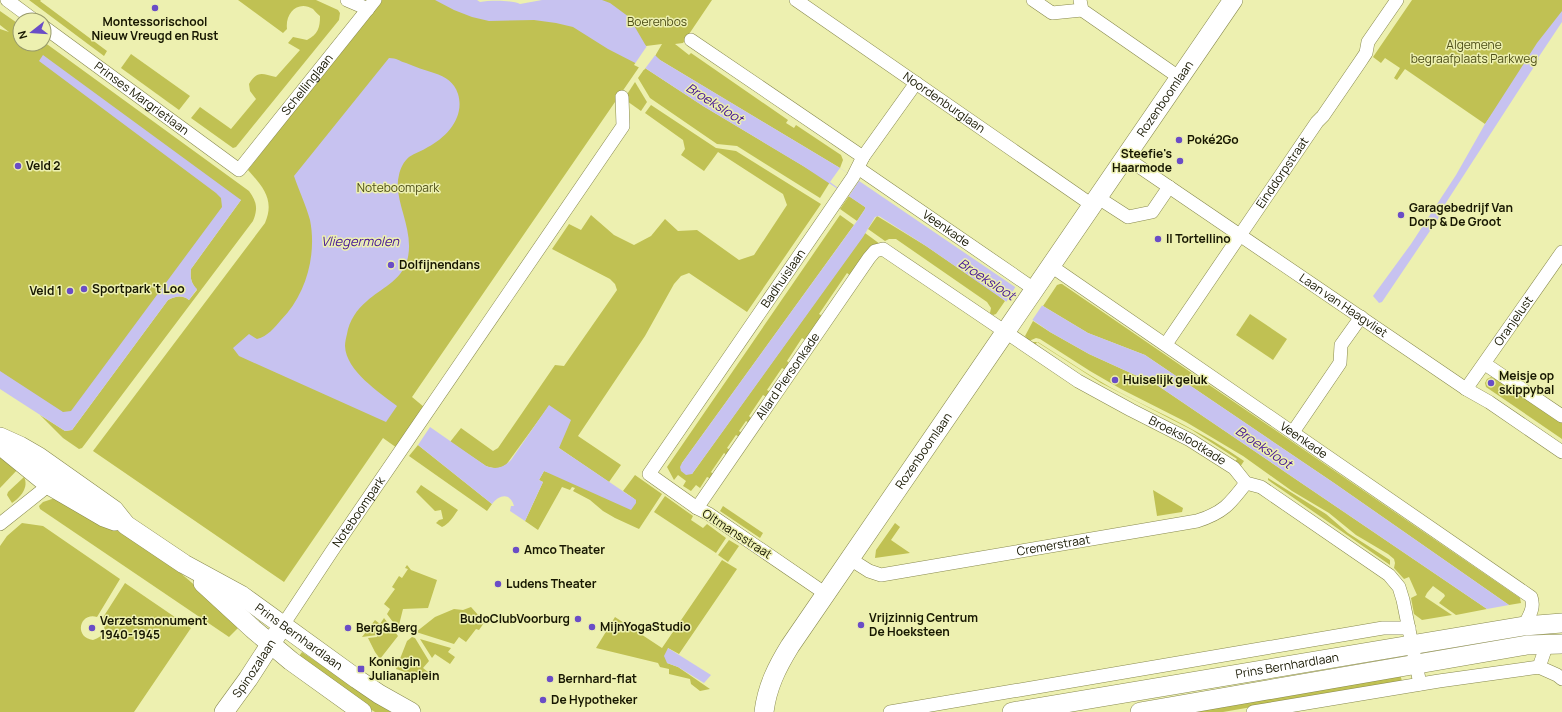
<svg xmlns="http://www.w3.org/2000/svg" width="1562" height="712" viewBox="0 0 1562 712" font-family="Manrope,sans-serif">
<style>
.green{fill:#c0c153}
.water{fill:#c7c2f0}
.pier{fill:#edf0b0}
.lines{fill:none;stroke-linecap:round;stroke-linejoin:round}
.street-casing{stroke:#88894e;stroke-width:14}
.secondary-casing{stroke:#88894e;stroke-width:20}
.street{stroke:#fff;stroke-width:13}
.secondary{stroke:#fff;stroke-width:19}
.poi-dot{fill:#6a4dc6;stroke:#edf0b0;stroke-width:1.5}
.labels{text-anchor:middle;stroke-width:3;stroke-linejoin:round;paint-order:stroke}
.poi-label{font-size:12px;font-weight:bold;fill:#171701;stroke:#edf0b0;text-anchor:start}
.park-label{font-size:12px;fill:#4e4f17;stroke:#edf0b0}
.street-label{font-size:12px;fill:#171701;stroke:#edf0b0}
.water-label{font-size:13px;font-style:italic;fill:#441398;stroke:#edf0b0}
</style>
<rect width="100%" height="100%" fill="#edf0b0"/>
<g class="green">
<path d="M29,0H41L40,1L107,51L104,56Z"/>
<path d="M238,0H316L338,10L340,13L339,20L236,147L233,148L191,118L200,107L231,129L256,99L250,91L249,84C258,70 262,74 276,77L300,50L288,43L293,37L307,40C318,34 320,28 320,16C317,14 315,11 313,9C298,0 285,13 287,29L283,33Z"/>
<path d="M381,0H450L568,15L646,57L412,397L424,407L397,448L383,438L284,582L93,451L265,223C275,200 263,187 248,170Z"/>
<path d="M590,0H712L683,43L675,44L689,55L691,53L788,120L786,123L794,128L796,125L841,155L843,160L840,168L660,60L655,56L662,44L646,46Z"/>
<path d="M1412,0H1562V16L1485,124L1405,69L1397,80L1394,78L1400,68L1385,58L1381,63L1373,57Z"/>
<path d="M0,11L20,25V44H44V42L249,191C257,202 258,209 253,221L82,448L79,449L63,438L40,415L65,431L72,430L168,300C176,296 182,295 189,300L197,290C191,283 190,278 191,269L241,200L235,198L69,426L0,381V29L9,32L0,25Z"/>
<path d="M131,54L190,96L179,110L121,68Z"/>
<path d="M645,68L703,106L830,182L820,198L737,146L717,144L650,98L638,78Z"/>
<path d="M635,82L647,102L641,111L624,99Z"/>
<path d="M651,105L716,148L736,151L821,204L747,312L689,273L681,276L674,284L645,336L578,436L621,465L609,482L559,448L549,406L506,465C499,469 494,469 486,466L450,442L461,428L493,451L498,448L555,365L564,366L617,290L615,284L610,279L552,249L569,224L581,230L591,215L614,235L634,245L651,236L665,219L678,231L697,230L739,260L754,255L787,205L783,194L718,152L704,171L681,155L685,149L683,140L645,113Z"/>
<path d="M849,196L865,207V209L857,221L840,209Z"/>
<path d="M840,215L854,225L682,463L681,470L686,474H692L865,233L880,244L852,277L847,273L819,314L824,317L807,341L802,338L787,361L791,365L787,371L782,368L767,390L772,393L768,398L763,395L749,416L753,420L751,424L746,421L739,431L743,434L741,438L736,435L727,448L732,451L728,456L724,453L711,472L715,476L712,479L707,477L700,488L696,485L691,491L683,486L686,481L678,475L674,480L667,467Z"/>
<path d="M877,216L926,246L996,294L1005,301L996,314L993,315L990,313L991,308L987,302L896,239H889L885,241L868,229Z"/>
<path d="M1060,284H1062L1520,598L1521,603L1509,605L1334,483L1145,355L1088,333L1043,306L1057,285Z"/>
<path d="M1250,314L1287,339L1273,360L1236,335Z"/>
<path d="M1033,321L1050,332L1089,354L1157,385L1487,609L1456,615L1439,603L1445,596L1444,594L1433,586L1427,593L1425,597L1452,615L1422,620L1414,614L1411,598L1417,595L1409,577L1404,579L1394,568L1395,563L1394,559L1388,554L1356,535L1329,513L1292,491L1243,456L1186,422L1121,389L1090,371L1040,339L1036,338L1029,341L1025,336Z"/>
<path d="M1034,342H1038C1065,359 1091,377 1119,392C1161,414 1205,433 1244,461L1240,467L1234,463L1237,459L1192,430L1101,383L1037,342L1034,347L1032,343Z"/>
<path d="M1491,377L1495,379L1497,377L1562,421V439L1486,387L1485,383L1487,379Z"/>
<path d="M418,445L492,504L487,511L409,456Z"/>
<path d="M0,454L19,468L0,488Z"/>
<path d="M544,471L636,500L623,491L635,475L662,494L639,529L615,518L603,511L590,500L573,491L575,488L572,487L570,490L562,487L538,530L525,521L543,482L539,480Z"/>
<path d="M24,477C29,487 21,497 12,503L7,495L8,492Z"/>
<path d="M1268,478L1326,514L1348,533L1390,560V565L1268,480Z"/>
<path d="M421,485L458,510C453,517 449,524 442,527L436,523L439,520L443,519L441,510L435,511L416,492Z"/>
<path d="M1153,490L1183,508L1182,512L1157,516Z"/>
<path d="M665,496L693,516L691,520L703,528L707,524L726,538L716,553L654,512Z"/>
<path d="M52,499H61L108,525L170,564L241,625L229,637L40,509L39,506L43,502Z"/>
<path d="M723,506L763,533L760,538L720,511Z"/>
<path d="M22,523L43,526L120,579L97,617C79,612 74,638 93,640C104,637 107,628 102,619L125,583L191,628L134,712H0V546L7,536Z"/>
<path d="M895,523L900,527L891,540L910,553L875,558L876,550Z"/>
<path d="M729,540L739,546L728,562L718,555Z"/>
<path d="M722,560L737,569L679,654L668,648L667,663L678,667L710,689L700,691L691,684L690,679L669,674V669L660,667L658,663L596,648L615,617L662,648Z"/>
<path d="M407,565L411,570L437,580L428,608L403,609L398,629L387,614L390,609L384,604L395,589L392,587L399,576L402,578L408,569L405,568Z"/>
<path d="M471,607L479,616L486,620L479,630L476,629L466,642L459,637L454,644L416,632L435,617L454,609L463,610Z"/>
<path d="M384,618L398,636L380,659L375,652L368,638L377,637V635L362,637L375,620L380,624Z"/>
<path d="M412,637L415,638L429,661L423,668L433,676H417L396,669L407,641Z"/>
<path d="M420,639L451,648L448,652L455,657L450,664L435,654L432,658Z"/>
<path d="M302,652L391,712H375L367,707L297,659Z"/>
<path d="M1400,674L1402,681L1223,712H1187Z"/>
</g>
<g class="water">
<path d="M435,0H477L480,2C490,0 513,0 520,4L542,0H602L610,3L629,17L646,46L660,60L840,168L1043,306L1088,333L1145,355L1334,483L1509,605L1487,609L1157,385L1089,354L1050,332L926,246L879,216L875,217L863,237L692,474L686,475L681,471L680,467L682,463L857,221L865,209V207L803,166L703,106L645,68L608,49L573,27L556,23L534,20L489,21L472,17L454,10Z"/>
<path d="M1562,11V22L1538,58L1539,59L1440,212L1438,219L1382,302L1379,303L1373,296L1411,244L1456,175L1485,124L1537,43Z"/>
<path d="M43,55L241,200L191,269C190,278 191,283 197,289L189,300C182,295 176,296 168,300L72,430L65,431L0,389V371L63,412L71,411L222,207L221,198L216,193L39,61Z"/>
<path d="M389,58C397,58 399,61 406,63C415,67 425,70 434,73C446,77 454,82 458,94C465,117 447,137 428,147C422,151 415,153 409,157C404,161 400,169 399,175C392,200 416,230 407,261C401,281 380,289 367,301C357,309 349,321 347,334C346,338 345,342 345,346C346,371 379,392 397,406L386,422L239,356L233,348L249,334L257,339C268,336 274,328 281,320C306,295 317,255 310,220C306,205 299,191 294,176Z"/>
<path d="M549,405L571,420L559,448L636,500V503L631,510L544,471L539,480L543,482L525,521L510,511L511,506H514C510,492 499,495 492,504L418,445L430,427L486,466C496,470 503,468 511,460Z"/>
<path d="M668,648L711,675L704,683L678,667L667,663L664,656Z"/>
</g>
<g class="pier">
<path d="M647,46L656,54L644,70L634,65Z"/>
<path d="M840,168L859,181L849,196L830,182Z"/>
<path d="M1016,286L1043,304L1031,322L1005,304Z"/>
</g>
<g class="lines">
<g class="street-casing">
<g id="street">
<path d="M7,0L34,20"/>
<path d="M347,0L368,9"/>
<path id="s1" d="M796,0L1092,205"/>
<path d="M1033,0L1052,13L1082,10"/>
<path d="M1080,0L1082,10L1180,78"/>
<path id="s2" d="M44,27L239,170L375,0"/>
<path d="M691,40L863,157"/>
<path id="s3" d="M1125,157L1466,389L1489,402L1562,452"/>
<path id="s4" d="M858,168L1034,289"/>
<path d="M1097,197L1128,217L1152,212L1169,187"/>
<path id="s5" d="M1051,266L1531,597C1535,608 1529,616 1524,626"/>
<path id="s6" d="M1166,344L1317,122L1323,116L1360,62L1366,53L1368,42L1397,0"/>
<path d="M1485,364L1562,416"/>
<path id="s7" d="M1466,389L1562,252"/>
<path d="M1293,432L1340,363L1341,345L1361,317"/>
<path id="s8" d="M697,508L869,258L875,251L883,249L1078,381L1131,410L1190,440L1234,468L1246,483L1261,487L1389,575L1399,587L1403,600L1420,684"/>
<path d="M0,524L49,485"/>
<path id="s9" d="M850,559L869,571L881,575L1197,521C1223,513 1230,504 1246,483"/>
<path id="s10" d="M826,594L709,514L697,508L649,474L853,177L863,157L916,83"/>
<path id="s11" d="M283,625L332,551L623,126L622,97"/>
<path d="M1539,667L1547,644"/>
<path d="M890,712L1383,628H1409"/>
<path d="M1253,712L1439,681L1539,667L1557,675L1562,679"/>
</g>
</g>
<g class="secondary-casing">
<g id="secondary">
<path id="s12" d="M0,437L20,446L39,457L114,510L126,525L184,564L241,595L357,679L379,694L411,712"/>
<path d="M0,445L49,485L104,517L115,521"/>
<path d="M203,583L253,629L291,661L362,712"/>
<path id="s13" d="M224,712L248,679L277,634"/>
<path id="s14" d="M764,712C767,687 777,667 790,646L1233,0"/>
<path id="s15" d="M1012,712L1524,626L1562,623"/>
<path d="M1140,712L1527,645L1562,644"/>
</g>
</g>
<use href="#street" class="street"/>
<use href="#secondary" class="secondary"/>
</g>
<g class="poi-dot">
<circle cx="155" cy="8" r="4"/>
<circle cx="1179" cy="140" r="4"/>
<circle cx="1180" cy="161" r="4"/>
<circle cx="18" cy="166" r="4"/>
<circle cx="1401" cy="215" r="4"/>
<circle cx="1158" cy="239" r="4"/>
<circle cx="391" cy="265" r="4"/>
<circle cx="84" cy="289" r="4"/>
<circle cx="70" cy="291" r="4"/>
<circle cx="1115" cy="380" r="4"/>
<circle cx="1491" cy="383" r="4"/>
<circle cx="516" cy="550" r="4"/>
<circle cx="498" cy="584" r="4"/>
<circle cx="578" cy="619" r="4"/>
<circle cx="861" cy="625" r="4"/>
<circle cx="592" cy="627" r="4"/>
<circle cx="92" cy="628" r="4"/>
<circle cx="348" cy="628" r="4"/>
<rect x="357" y="665" width="8" height="8" rx="2"/>
<circle cx="550" cy="679" r="4"/>
<circle cx="543" cy="700" r="4"/>
</g>
<g class="labels">
<g class="poi-label">
<text x="155" y="26" text-anchor="middle">Montessorischool<tspan x="155" dy="14">Nieuw Vreugd en Rust</tspan></text>
<text x="1187" y="144">Poké2Go</text>
<text x="1172" y="158" text-anchor="end">Steefie's<tspan x="1172" dy="14">Haarmode</tspan></text>
<text x="26" y="170">Veld 2</text>
<text x="1409" y="212">Garagebedrijf Van<tspan x="1409" dy="14">Dorp &amp; De Groot</tspan></text>
<text x="1166" y="243">Il Tortellino</text>
<text x="399" y="269">Dolfijnendans</text>
<text x="92" y="293">Sportpark 't Loo</text>
<text x="62" y="295" text-anchor="end">Veld 1</text>
<text x="1499" y="380">Meisje op<tspan x="1499" dy="14">skippybal</tspan></text>
<text x="1123" y="384">Huiselijk geluk</text>
<text x="524" y="554">Amco Theater</text>
<text x="506" y="588">Ludens Theater</text>
<text x="869" y="622">Vrijzinnig Centrum<tspan x="869" dy="14">De Hoeksteen</tspan></text>
<text x="570" y="623" text-anchor="end">BudoClubVoorburg</text>
<text x="100" y="625">Verzetsmonument<tspan x="100" dy="14">1940-1945</tspan></text>
<text x="600" y="631">MijnYogaStudio</text>
<text x="356" y="632">Berg&amp;Berg</text>
<text x="369" y="666">Koningin<tspan x="369" dy="14">Julianaplein</tspan></text>
<text x="558" y="683">Bernhard-flat</text>
<text x="551" y="704">De Hypotheker</text>
</g>
<g class="park-label">
<text x="657" y="26">Boerenbos</text>
<text x="1474" y="49">Algemene<tspan x="1474" dy="14">begraafplaats Parkweg</tspan></text>
<text x="398" y="192">Noteboompark</text>
</g>
<g class="street-label">
<text dy="4" stroke="none"><textPath href="#s2" startOffset="351">Schellinglaan</textPath></text>
<text dy="4" stroke="none"><textPath href="#s2" startOffset="121">Prinses Margrietlaan</textPath></text>
<text dy="4" stroke="none"><textPath href="#s14" startOffset="735">Rozenboomlaan</textPath></text>
<text dy="4" stroke="none"><textPath href="#s1" startOffset="180">Noordenburglaan</textPath></text>
<text dy="4" stroke="none"><textPath href="#s6" startOffset="207">Einddorpstraat</textPath></text>
<text dy="4" stroke="none"><textPath href="#s4" startOffset="107">Veenkade</textPath></text>
<text dy="4" stroke="none"><textPath href="#s10" startOffset="451">Badhuislaan</textPath></text>
<text dy="4" stroke="none"><textPath href="#s3" startOffset="264">Laan van Haagvliet</textPath></text>
<text dy="4" stroke="none"><textPath href="#s7" startOffset="83">Oranjelust</textPath></text>
<text dy="4" stroke="none"><textPath href="#s8" startOffset="160">Allard Piersonkade</textPath></text>
<text dy="4" stroke="none"><textPath href="#s5" startOffset="307">Veenkade</textPath></text>
<text dy="4" stroke="none"><textPath href="#s8" startOffset="681">Broekslootkade</textPath></text>
<text dy="4" stroke="none"><textPath href="#s14" startOffset="308">Rozenboomlaan</textPath></text>
<text dy="4" stroke="none"><textPath href="#s11" startOffset="136">Noteboompark</textPath></text>
<text transform="translate(737 534) rotate(33)" y="4">Oltmansstraat</text>
<text dy="4" stroke="none"><textPath href="#s9" startOffset="210">Cremerstraat</textPath></text>
<text dy="4" stroke="none"><textPath href="#s12" startOffset="361">Prins Bernhardlaan</textPath></text>
<text dy="4" stroke="none"><textPath href="#s15" startOffset="279">Prins Bernhardlaan</textPath></text>
<text dy="4" stroke="none"><textPath href="#s13" startOffset="53">Spinozalaan</textPath></text>
</g>
<g class="water-label">
<text transform="translate(715 103) rotate(32)" y="5">Broeksloot</text>
<text x="360" y="246">Vliegermolen</text>
<text transform="translate(987 279) rotate(33)" y="5">Broeksloot</text>
<text transform="translate(1264 447) rotate(34)" y="5">Broeksloot</text>
</g>
</g>
<g transform="translate(32 32) rotate(253)"><circle r="19" fill="#edf0b0" stroke="#97996a"/>
<path d="M0-3L7 15L0 10L-7 15Z" fill="#6a4dc6"/>
<text y="-6" font-size="11" font-weight="bold" text-anchor="middle" fill="#171701">N</text>
</g>
</svg>
